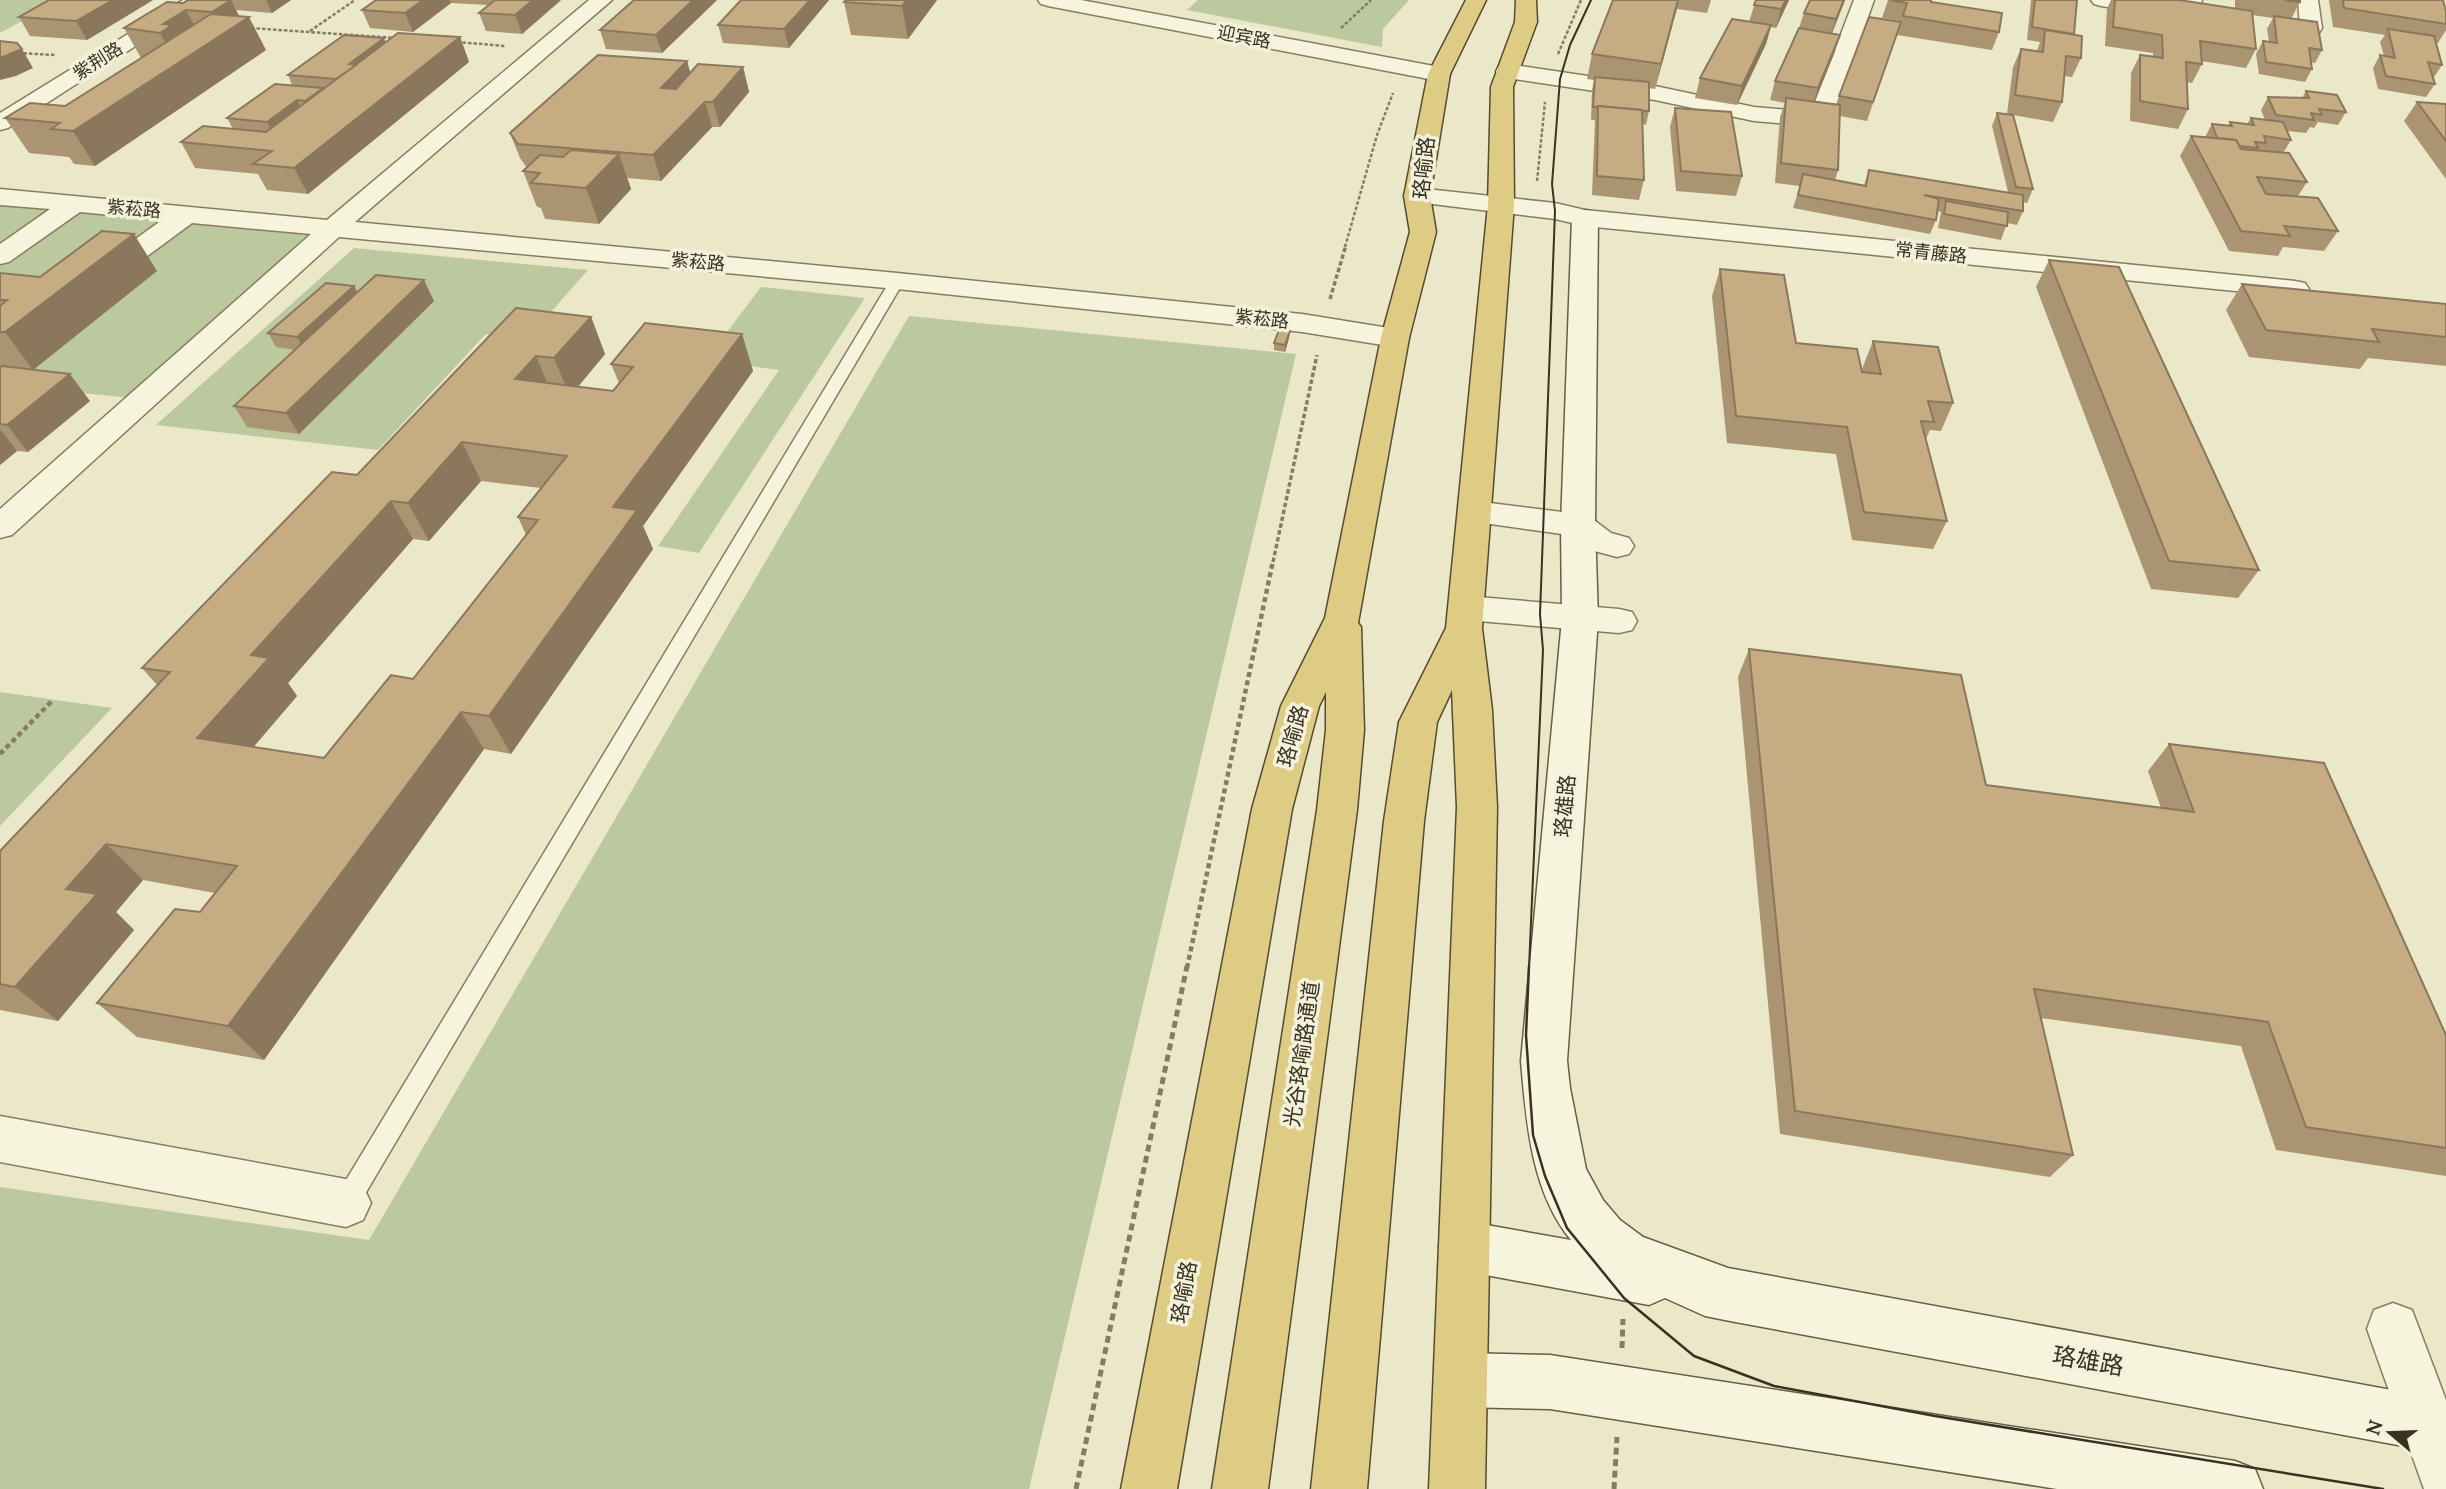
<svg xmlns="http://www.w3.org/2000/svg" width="2446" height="1489" viewBox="0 0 2446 1489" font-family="Lora,'Noto Sans SC',serif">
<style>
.green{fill:#bcc99e}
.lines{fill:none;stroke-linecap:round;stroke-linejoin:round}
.service-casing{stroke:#877c60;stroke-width:3}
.minor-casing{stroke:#877c60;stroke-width:3}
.tertiary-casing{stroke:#877c60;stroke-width:3}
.secondary-casing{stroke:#695d43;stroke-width:3}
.trunk-casing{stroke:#554a33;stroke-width:3}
.path-far3{stroke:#877c60;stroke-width:2.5;stroke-dasharray:3.5 2;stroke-linecap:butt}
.path-far2{stroke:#877c60;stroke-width:3.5;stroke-dasharray:4.5 2.5;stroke-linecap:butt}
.path-far1{stroke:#877c60;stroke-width:4.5;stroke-dasharray:5 3.5;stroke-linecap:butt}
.path{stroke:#877c60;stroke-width:5;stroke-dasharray:7 4.5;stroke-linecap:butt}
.service{fill:#f7f4dd;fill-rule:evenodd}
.minor{fill:#f7f4dd;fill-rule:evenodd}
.tertiary{fill:#f7f4dd;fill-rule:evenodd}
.secondary{fill:#f7f4dd;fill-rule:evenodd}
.trunk{fill:#decc84;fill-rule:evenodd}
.tram-far1{stroke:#393122;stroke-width:2}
.tram{stroke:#393122;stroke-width:2.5}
.wall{fill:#aa9471;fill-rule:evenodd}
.shaded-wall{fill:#8b785c}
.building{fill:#c6ac83;stroke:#8b785c;stroke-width:2;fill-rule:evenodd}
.labels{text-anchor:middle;stroke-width:7;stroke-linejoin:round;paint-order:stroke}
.far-street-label{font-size:18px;fill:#393122;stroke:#f3f1d9}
.street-label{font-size:21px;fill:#393122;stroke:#f3f1d9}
.near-street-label{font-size:24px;fill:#393122;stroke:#f3f1d9}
</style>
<rect width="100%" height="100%" fill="#ebe8ca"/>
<g class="green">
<path d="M0,0H60L2,32H0Z"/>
<path d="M1198,0H1409L1383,29L1382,47L1187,10Z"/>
<path d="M0,205L320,232L132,398L0,385Z"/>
<path d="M354,248L588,270L528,338L486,334L378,450L156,425Z"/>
<path d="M761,287L865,298L699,553L658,546L779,370L706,360Z"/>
<path d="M909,316L1296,354L1029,1489H0V1187L369,1240Z"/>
<path d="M0,692L112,708L0,826Z"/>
</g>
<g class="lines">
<g class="service-casing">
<path id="service" d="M897,277L904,281L355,1211L346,1215L337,1211L334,1203L337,1195L890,281Z"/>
</g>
<g class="minor-casing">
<g id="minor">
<path d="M183,0H207L8,128L0,130V113Z"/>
<path d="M589,0H612L355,222L897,273L1302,314L1395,329L1405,332L1409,338L1405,344L1395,347L1302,332L897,289L339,237L12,535L0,538V509L311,234L192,223L111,283L101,285L91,283L87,277L91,271L162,220L80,212L9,262L0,264V244L50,209L0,205V189L327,220Z"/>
<path d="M1038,0H1081L1439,67L1447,69L1450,74L1447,79L1439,81L1048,6L1041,4Z"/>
<path d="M2091,0H2141L2181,6L2182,0H2202L2198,18L2191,20L2101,6L2094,4Z"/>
<path d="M2298,0H2318L2322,28L2319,33H2303L2300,28Z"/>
<path d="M1474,501L1578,514L1590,517L1611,533L1629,538L1634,546L1629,554L1617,557L1587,549L1569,535L1462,520L1458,512L1462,504Z"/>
<path d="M1466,596L1619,609L1632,612L1637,621L1632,630L1619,633L1466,620L1454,617L1448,608L1454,599Z"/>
<path d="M0,1116L346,1179L363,1186L371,1203L363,1220L346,1227L0,1162Z"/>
<path d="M2393,1303L2412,1310L2446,1400V1489H2424L2367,1329L2374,1310Z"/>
</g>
</g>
<g class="tertiary-casing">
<g id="tertiary">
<path d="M1854,0H1874L1832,120L1828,125L1820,127L1754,121L1655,100L1507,78L1499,76L1496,71L1499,66L1507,64L1655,86L1754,107L1811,112Z"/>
<path d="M1417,188L1555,203L1585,210L2295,281L2305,283L2309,289L2305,295L2295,297L1585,226L1555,219L1408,201L1404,196L1408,191Z"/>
</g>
</g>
<g class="secondary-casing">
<g id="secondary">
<path d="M1585,210L1594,213L1598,218L1595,525L1598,619L1567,1061L1570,1088L1586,1169L1603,1200L1620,1220L1643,1237L1728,1268L2446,1400V1454L1730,1321L1705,1316L1665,1298L1649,1305L1464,1271L1446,1264L1439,1246L1446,1228L1464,1221L1571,1240C1531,1192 1526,1120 1521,1061L1562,619L1561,525L1572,218L1576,213Z"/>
<path d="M1461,1353L1550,1355L2235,1461L2255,1469L2263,1489H2057L1550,1409L1461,1407L1442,1399L1434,1380L1442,1361Z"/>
</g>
</g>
<g class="trunk-casing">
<g id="trunk">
<path d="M1466,0H1486L1450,74L1430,196L1436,232L1409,338L1358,623L1361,627L1364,730L1357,810L1268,1489H1212L1317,810L1326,730V692L1319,706L1292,809L1177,1489H1121L1252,809L1281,706L1325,618L1381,338L1410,232L1404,196L1428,74Z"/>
<path d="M1516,0H1536L1537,22L1513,87L1514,205L1482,628L1492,710L1497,807L1485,1489H1429L1457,807L1452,690L1437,722L1424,821L1367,1489H1311L1384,821L1399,722L1446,628L1488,205L1491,87L1515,22Z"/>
</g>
</g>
<g class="path-far3">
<path d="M251,28L396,38"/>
<path d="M1341,28L1371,0"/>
<path d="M310,31L355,0"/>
<path d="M457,42L505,46"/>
<path d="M18,53L55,55"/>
<path d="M1558,54L1581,0"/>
<path d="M1537,181L1545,102"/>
<path d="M1345,247L1377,135L1393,93"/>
</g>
<g class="path-far2">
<path d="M1330,299L1346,245"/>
<path d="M1273,562L1317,355"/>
</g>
<g class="path-far1">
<path d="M0,754L53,700"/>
<path d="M1187,968L1273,561"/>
</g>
<g class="path">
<path d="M1622,1348L1623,1319"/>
<path d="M1076,1489L1187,966"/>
<path d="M1614,1489L1617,1437"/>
</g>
<use href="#service" class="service"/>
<use href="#minor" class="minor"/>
<use href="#tertiary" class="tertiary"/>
<use href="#secondary" class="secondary"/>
<use href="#trunk" class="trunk"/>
<path class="tram-far1" d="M1529,968L1543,650L1540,614L1555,211L1552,184L1560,79L1570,45L1591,0"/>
<path class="tram" d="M1529,966L1526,1035L1533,1135L1545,1176L1567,1228L1624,1298L1694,1356L1774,1386L1935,1416L2383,1489"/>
</g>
<g class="wall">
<path d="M153,0L87,40L30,36L19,17Z"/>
<path d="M188,0H291L272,13L236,10L239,16L266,50L95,166L74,164L69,157L29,153L5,118L65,106L141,58L124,28Z"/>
<path d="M376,0H561L522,34L486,31L479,13L488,5L451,3L413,32L370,28L362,10Z"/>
<path d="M717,0L662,53L606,49L600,30Z"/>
<path d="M741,0H829L789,48L723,43L718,25Z"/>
<path d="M937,0L908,39L851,35L844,2Z"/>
<path d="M1613,0H1711L1707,13L1677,9L1655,89L1649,88V111L1646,125L1643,124L1644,180L1639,200L1592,195L1595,120H1591L1592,90L1594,80L1587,79L1592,54Z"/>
<path d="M1756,0H1789L1776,28L1771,27L1766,44L1737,105L1695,98L1700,78L1749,22Z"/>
<path d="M1845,0L1832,34L1840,35L1834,54L1814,102L1836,105L1839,96L1900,22V21L1882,18L1888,0L1931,2L1999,32L1992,50L1897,35V33L1867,121L1840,116L1838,170L1835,180L1864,185L1869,170L2008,192L1992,126L1997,113L2007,114L2013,67L2021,49L2037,51L2040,42L2027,40L2031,0H2077L2074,34L2081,58L2072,77L2064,76L2062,102L2053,122L2013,115L2033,189L2027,203L2023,202V211L2017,225L2007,223L2001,240L1938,228L1941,212L1937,211L1936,220L1930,234L1793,208L1800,186L1775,183L1780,117L1785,103L1770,100L1775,81L1799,28L1804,13Z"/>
<path d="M2111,0H2181L2235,8V0H2300V2L2291,19L2322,50L2315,63L2311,62L2312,69L2305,82L2259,74L2256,54L2263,41L2269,42L2267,29L2273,18L2252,15L2256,49L2246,68L2201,61L2202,64L2192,83L2187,82L2188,109L2178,129L2130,121L2131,73L2140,55L2153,57V53L2105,46L2107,9Z"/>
<path d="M2329,0H2443L2446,11V30L2438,43H2435L2442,65L2434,77H2433L2435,84L2426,97L2378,89L2373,68L2380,55L2384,56L2380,42L2385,35L2333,27Z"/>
<path d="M460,37L469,62L308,194L267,190L258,174L195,168L181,142L233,129L227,118L292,85L288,75L385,42Z"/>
<path d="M687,61L690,73L743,67L749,92L720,127H712L661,181L627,178L631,189L599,224L545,219L541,208L537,207L523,171L527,168L520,158L510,133Z"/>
<path d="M2306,91L2346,112L2338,125L2318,122L2314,128L2310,127L2306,133L2287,131L2291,140L2283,153L2307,182L2298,196L2338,231L2324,251L2283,247L2278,256L2229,251L2180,156L2191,136L2205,137L2212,124L2228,126L2230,122L2247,124L2251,118L2265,120L2261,110L2268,97L2302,98Z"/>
<path d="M2417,102L2446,104V179L2404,121Z"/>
<path d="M1675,108L1742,176L1736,196L1676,191L1670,127Z"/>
<path d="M2049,260L2259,570L2238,598L2151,589L2036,287Z"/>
<path d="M1720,269L1796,343L1863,372L1862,369L1873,341L1953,403L1941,431L1930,430L1926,439L1947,521L1933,549L1852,540L1836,454L1727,443L1712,296Z"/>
<path d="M157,271L33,370L90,401L28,452L17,451L0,465V273L40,277Z"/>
<path d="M2242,284L2446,304V366L2368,358L2360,369L2249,357L2226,310Z"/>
<path d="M357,292L434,301L299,434L247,427L234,406L295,350L276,347L268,333Z"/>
<path d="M591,317L605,354L578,387L613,391L619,383L611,364L742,334L753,371L643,526L653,549L511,754L484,749L264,1060L137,1037L97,1003L200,912L215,893L143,880L116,912L134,930L58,1021L0,1010V851L157,685L142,668L357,475ZM481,481L541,488L518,517L526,535L413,679L324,758L253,747L297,696L288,683L413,539L429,541Z"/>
<path d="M1289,338L1285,352L1274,350V343Z"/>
<path d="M1749,649L1986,785L2161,808L2148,771L2169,744L2446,1035V1176L2276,1150L2241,1046L2041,1018L2073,1155L2050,1177L1780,1134L1738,677Z"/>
</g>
<g class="shaded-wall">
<path d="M113,0H153L87,40L76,21Z"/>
<path d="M231,0L242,22L249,17L266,50L95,166L73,131L177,64L160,33L163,24L186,10L204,43L223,34L212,12Z"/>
<path d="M266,0H291L272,13Z"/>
<path d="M423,0H450L451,3L413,32L405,13Z"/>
<path d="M533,0H561L522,34L515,15Z"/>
<path d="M693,0H717L662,53L656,35Z"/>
<path d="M810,0H829L789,48L784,29Z"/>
<path d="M907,0H937L908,39L902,6Z"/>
<path d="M1679,0L1655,89L1661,64Z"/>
<path d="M1786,0H1789L1776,28L1781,9Z"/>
<path d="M1844,0H1845L1830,37L1836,19Z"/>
<path d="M1771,25L1766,44L1737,105L1742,86Z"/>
<path d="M1840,35L1834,54L1812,108L1818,88Z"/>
<path d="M460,37L469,62L308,194L294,168Z"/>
<path d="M384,38L389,51L364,70L349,64Z"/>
<path d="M22,49L33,68L16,76L0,80V58Z"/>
<path d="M687,61L694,86L669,112L661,88Z"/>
<path d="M743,67L749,92L720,127L713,102Z"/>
<path d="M297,100L303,113L274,135L267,122Z"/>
<path d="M705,102L712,127L661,181L653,155Z"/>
<path d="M619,154L631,189L599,224L586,188Z"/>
<path d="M134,234L157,271L33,370L5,332Z"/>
<path d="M424,280L434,301L299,434L286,413Z"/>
<path d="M354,286L362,300L305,351L297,337Z"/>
<path d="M591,317L605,354L570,396L554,358Z"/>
<path d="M1290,331L1289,338L1285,352V345Z"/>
<path d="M742,334L753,371L643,526L653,549L511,754L489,716L613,507Z"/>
<path d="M536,356L552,394L515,379Z"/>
<path d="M70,374L90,401L28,452L7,425Z"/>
<path d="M0,429L17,451L0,465Z"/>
<path d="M462,442L481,481L429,541L408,503Z"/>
<path d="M391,501L413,539L288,683L297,696L229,776L197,738L251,655Z"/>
<path d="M461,712L484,749L264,1060L228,1026Z"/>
<path d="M106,844L143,880L116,912L134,930L58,1021L15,987L66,889Z"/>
</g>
<g class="building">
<path d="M49,0H113L76,21L19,17Z"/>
<path d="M188,0H231L212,12L186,10L163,24L172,25L160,33L124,28L167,2L183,3Z"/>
<path d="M376,0H423L405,13L362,10Z"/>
<path d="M495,0H533L515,15L479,13Z"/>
<path d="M634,0H693L656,35L600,30Z"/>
<path d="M741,0H810L784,29L718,25Z"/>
<path d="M846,0H907L902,6L844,2Z"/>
<path d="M1613,0H1678L1661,64L1592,54Z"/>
<path d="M1756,0H1786L1781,9L1754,5Z"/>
<path d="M1810,0H1844L1836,19L1804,13Z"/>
<path d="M1890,0H1931V2L2002,13L1999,32L1903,16L1907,3Z"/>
<path d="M2035,0H2077L2074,34L2032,27Z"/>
<path d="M2115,0H2179L2252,11L2256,49L2200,41L2202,64L2186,62L2188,109L2140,101V55L2163,58L2162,35L2113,27Z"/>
<path d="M2285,0H2300V2Z"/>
<path d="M2343,0H2443L2446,11V24L2344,8Z"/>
<path d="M211,14L249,17L73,131L51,129L60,123L5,118L30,103L65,106Z"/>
<path d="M2274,16L2317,22L2322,50L2309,48L2312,69L2266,62L2263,41L2277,43Z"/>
<path d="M1869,17L1901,22L1873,102L1839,96Z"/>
<path d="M1732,19L1771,25L1742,86L1700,78Z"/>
<path d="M1799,28L1840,35L1818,88L1775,81Z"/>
<path d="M2388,29L2434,36L2442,65L2428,62L2435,84L2386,76L2380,55L2395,58Z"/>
<path d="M2045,30L2082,36L2081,58L2066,56L2062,102L2015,95L2021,49L2043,52Z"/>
<path d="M398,33L460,37L294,168L253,164L272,151L181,142L203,126L266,132Z"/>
<path d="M344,35L384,38L349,64L356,65L336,79L288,75Z"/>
<path d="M0,41L17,43L22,49L0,58Z"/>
<path d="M598,55L687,61L661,88L676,89L698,64L743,67L713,102H705L653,155L518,144L510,133Z"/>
<path d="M1595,77L1649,82V111H1642V110L1598,106V107H1593Z"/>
<path d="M275,84L323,88L305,101L297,100L267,122L227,118Z"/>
<path d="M2306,91L2337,95L2346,112L2319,109L2322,115L2311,113L2314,120L2276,115L2268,97L2309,98Z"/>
<path d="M1786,98L1840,105L1838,170L1781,163Z"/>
<path d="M2417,102L2446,104V141Z"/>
<path d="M1598,106L1642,110L1644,180L1597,176Z"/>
<path d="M1675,108L1731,112L1742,176L1681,171Z"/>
<path d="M1997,113L2013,115L2033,189L2016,187Z"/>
<path d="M2251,118L2283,122L2291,140L2264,136L2266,143L2255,142L2258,148L2239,146L2236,140L2217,138L2212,124L2232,126L2230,122L2254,125Z"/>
<path d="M2191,136L2236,140L2241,149L2289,153L2307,182L2257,177L2266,194L2318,198L2338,231L2284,226L2290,236L2241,231Z"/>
<path d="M571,150L619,154L586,188L531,183L540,173L523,171L540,155L563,157Z"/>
<path d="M1869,170L2023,195V211L1924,195L1939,199L1936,220L1798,195L1803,174L1866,186Z"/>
<path d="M1946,201L2008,212L2007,226L1944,214Z"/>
<path d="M102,231L134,234L5,332H0V306L7,300H0V273L40,277Z"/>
<path d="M2049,260L2119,267L2259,570L2169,561Z"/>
<path d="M1720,269L1784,275L1796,343L1857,349L1862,372L1881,374L1873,341L1938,347L1953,403L1928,401L1934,422L1921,421L1947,521L1864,512L1847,427L1736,416Z"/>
<path d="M376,275L424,280L286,413L234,406Z"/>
<path d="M326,283L354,286L297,337L268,333Z"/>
<path d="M2242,284L2446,304V337L2372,329L2379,342L2266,330Z"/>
<path d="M516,308L591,317L554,358L536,356L515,379L613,391L633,367L611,364L645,323L742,334L613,507L637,510L489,716L461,712L228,1026L97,1003L175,909L200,912L237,866L106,844L66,889L97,894L15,987L0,984V851L170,672L142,668L332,472L357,475ZM462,442L567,456L518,517L538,520L413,679L391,675L324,758L197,738L269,658L251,655L391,501L408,503Z"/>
<path d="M1279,330L1290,331L1285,345L1274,343Z"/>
<path d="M2,366L70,374L7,425L0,424V367Z"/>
<path d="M1749,649L1961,675L1986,785L2194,812L2169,744L2324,763L2446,1035V1148L2306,1127L2268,1022L2034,989L2073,1155L1795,1111Z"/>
</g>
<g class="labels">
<g class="far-street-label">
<text transform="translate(1244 37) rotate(11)" y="6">迎宾路</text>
<text transform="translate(98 61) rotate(-32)" y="6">紫荆路</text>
<text transform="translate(134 209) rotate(5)" y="6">紫菘路</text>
<text transform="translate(1931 253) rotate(6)" y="6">常青藤路</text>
<text transform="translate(698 262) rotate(5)" y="6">紫菘路</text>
<text transform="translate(1262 319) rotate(6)" y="6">紫菘路</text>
</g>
<g class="street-label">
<text transform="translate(1424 168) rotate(-84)" y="7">珞喻路</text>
<text transform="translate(1293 736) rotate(-74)" y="7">珞喻路</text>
<text transform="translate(1565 806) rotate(-85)" y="7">珞雄路</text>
<text transform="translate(1302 1054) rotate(-82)" y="7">光谷珞喻路通道</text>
<text transform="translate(1184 1292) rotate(-80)" y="7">珞喻路</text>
</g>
<g class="near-street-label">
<text transform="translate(2088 1361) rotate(10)" y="8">珞雄路</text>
</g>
</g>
<g transform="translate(2390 1433) rotate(289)" stroke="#f3f1d9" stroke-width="5" paint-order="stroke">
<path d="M0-5L12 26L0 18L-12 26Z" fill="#393122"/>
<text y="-10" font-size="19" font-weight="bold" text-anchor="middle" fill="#393122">N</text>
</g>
</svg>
